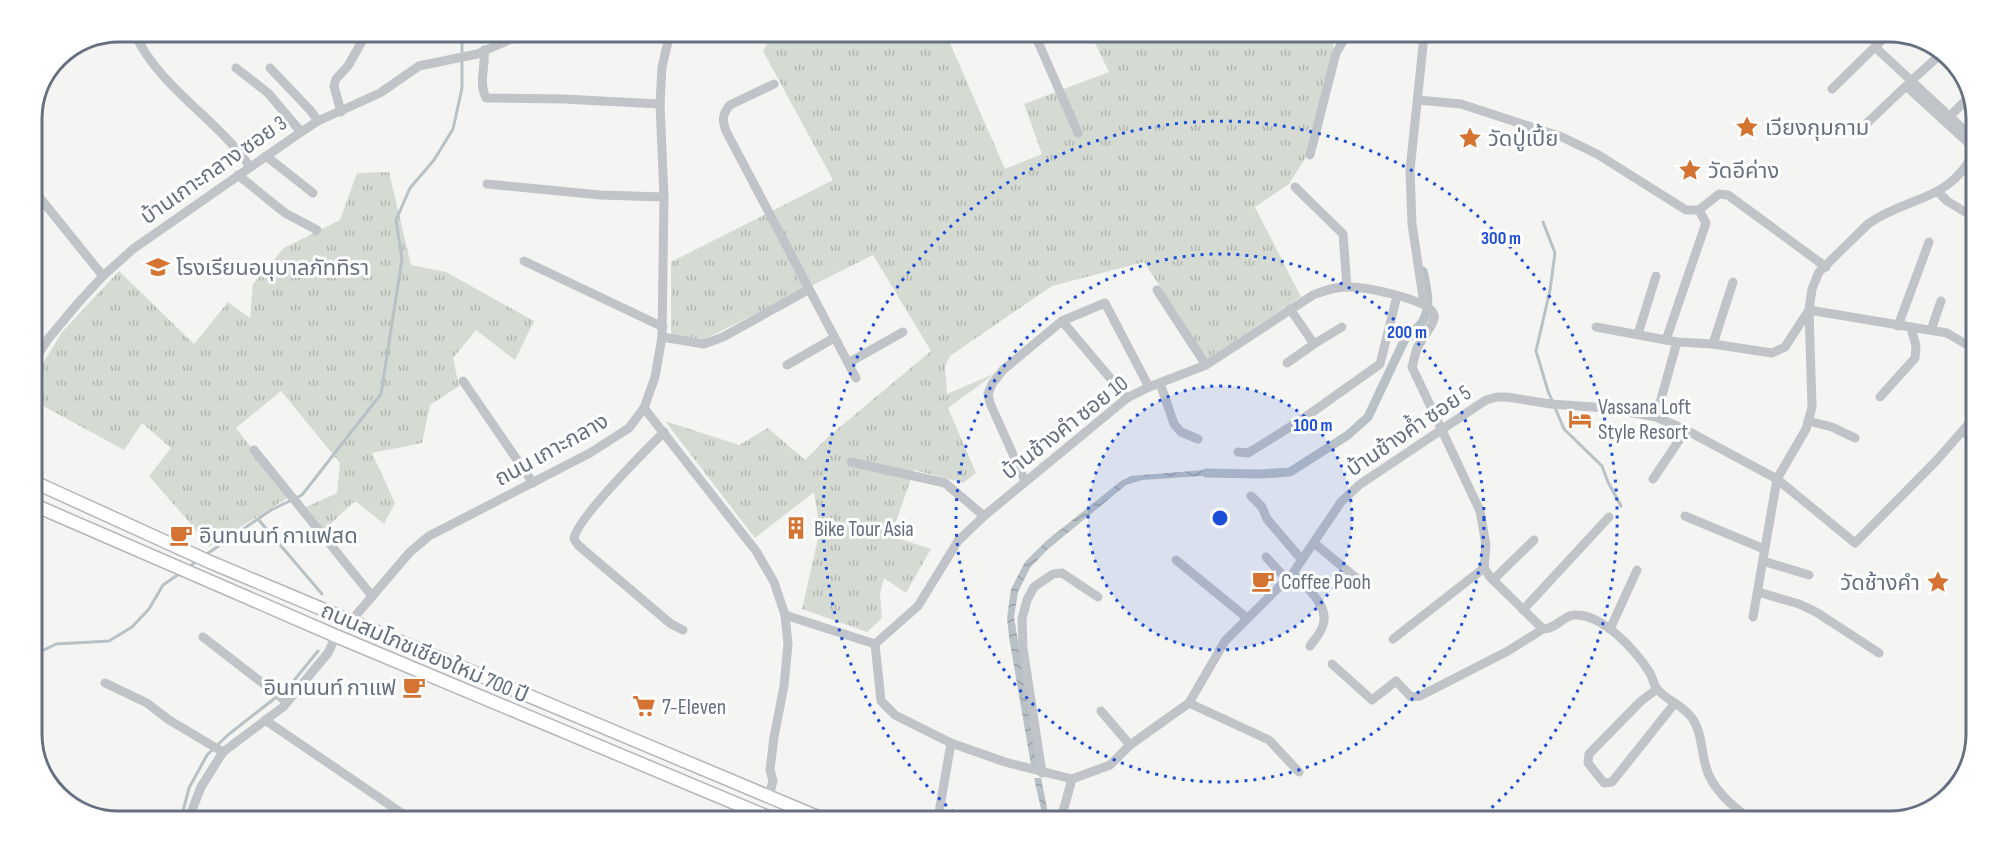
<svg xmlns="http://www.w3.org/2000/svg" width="2008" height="853" viewBox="0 0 2008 853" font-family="'Sofia Sans Condensed','Noto Sans Thai',sans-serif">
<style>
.grass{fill:url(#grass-tufts)}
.water{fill:url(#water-waves)}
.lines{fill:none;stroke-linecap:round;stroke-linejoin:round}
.stream{stroke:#b8c1c6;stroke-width:3}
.canal{stroke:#b8c1c6;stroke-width:9}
.major-casing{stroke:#b4b6ba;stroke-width:15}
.minor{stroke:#c0c3c7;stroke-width:9}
.major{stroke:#fff;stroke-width:12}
.ring{fill:none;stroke:#1d4ed8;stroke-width:3;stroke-dasharray:3 6}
.labels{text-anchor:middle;stroke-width:6;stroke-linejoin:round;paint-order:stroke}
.poi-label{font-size:22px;fill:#667080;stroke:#fff;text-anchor:start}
.street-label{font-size:22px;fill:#667080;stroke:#fff}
.rim{fill:none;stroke:#667080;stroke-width:3}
.centre{fill:#1d4ed8;stroke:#fff;stroke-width:3}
.ring-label{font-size:18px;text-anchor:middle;font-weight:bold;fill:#1d4ed8;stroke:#fff;stroke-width:6;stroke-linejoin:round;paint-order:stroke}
</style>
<defs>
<pattern id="grass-tufts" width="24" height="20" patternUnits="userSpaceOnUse" patternTransform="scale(1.5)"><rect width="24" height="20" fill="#d5dbd3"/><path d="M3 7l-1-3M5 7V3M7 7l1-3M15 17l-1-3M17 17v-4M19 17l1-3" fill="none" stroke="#b1b6b0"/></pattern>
<pattern id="water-waves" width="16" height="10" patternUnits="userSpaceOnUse" patternTransform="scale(1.5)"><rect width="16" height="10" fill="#b8c1c6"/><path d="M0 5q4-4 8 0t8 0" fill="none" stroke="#99a1a6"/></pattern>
</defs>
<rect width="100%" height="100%" fill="#f4f5f2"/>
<g class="grass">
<path d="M773,34H946L1005,169L1042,154L1024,104L1109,72L1091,35L1330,36L1335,39L1306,157L1289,184L1255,207L1301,297L1207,359L1144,262L1052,286L950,356L945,366L947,394L996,373L948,408L976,473L963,483L914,470L891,536L931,549L906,593L884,578L880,594L882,618L867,632L802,609L820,530L814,492L755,538L665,421L739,445L768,428L805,460L828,437L931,351L873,255L705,339L671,335V262L833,180L763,51Z"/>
<path d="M389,172L411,265L446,272L534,321L515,360L476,330L453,358L459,386L430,405L422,443L372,453L395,503L384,524L355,501L324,530L306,507L337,493L340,463L281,391L236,428L289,497L210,546L149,476L171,448L142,423L124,450L32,400V382L62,332L119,271L194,344L228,302L250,318L253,284L284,248L340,220L357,173Z"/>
</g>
<g class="water">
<path d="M1216,469L1217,475L1142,480L1126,485L1047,550L1030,568L1018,592L1014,617L1039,767L1031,765L1009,637L1007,618L1011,589L1025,562L1046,541L1121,481L1131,476Z"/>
<path d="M1034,778H1041L1049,818H1043Z"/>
</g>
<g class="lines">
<g class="stream">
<path d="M1543,222L1555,253L1550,290L1536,351L1548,391L1564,429L1602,466L1608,482L1621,506"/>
<path d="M258,519L322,594"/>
<path d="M204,556L271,510L302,495L381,394L402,259L396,220L410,188L434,160L453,129L462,88V33"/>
<path d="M187,568L199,560"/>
<path d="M32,662L38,653L56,644L109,641L132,627L149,609L163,585L182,572"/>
<path d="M182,815L189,788L207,755L229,734L288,688L318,651"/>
</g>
<path class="canal" d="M1206,473L1261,474L1290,472L1348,435L1368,417L1403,343C1407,335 1412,332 1419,326C1433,311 1427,289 1423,271"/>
<g class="major-casing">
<g id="major">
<path d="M32,481L210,562L820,818"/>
<path d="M32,504L336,636L768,817"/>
</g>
</g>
<g class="minor">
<path d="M134,32C158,87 217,118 250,167"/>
<path d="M648,33L669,38"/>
<path d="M1035,35L1078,133"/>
<path d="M1875,47L1976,141"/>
<path d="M484,50C486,67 478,82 486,98L563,99L660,104"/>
<path d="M236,68L268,93L301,132"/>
<path d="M270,68L310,110L318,121"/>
<path d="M1911,81L1941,54"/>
<path d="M774,84L730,105C722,114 722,120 726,131L856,378"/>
<path d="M1832,89L1884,38"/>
<path d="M1418,100L1461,104L1562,137L1597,154L1686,210H1699L1719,194L1728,195L1826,267"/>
<path d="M341,112L334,86L336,79L348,66L367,32"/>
<path d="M1949,117L1970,96"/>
<path d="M1865,125L1906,86L1976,150"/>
<path d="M1310,155L1336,53L1345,38L1348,36"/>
<path d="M266,156L313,193"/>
<path d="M238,175L285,213L317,230"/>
<path d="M487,184L600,195L664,197"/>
<path d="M1295,187L1343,234L1347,287"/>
<path d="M32,188L103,276"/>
<path d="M1938,192L1947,201L1975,218"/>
<path d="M524,261L663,327"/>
<path d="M1157,290L1206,365"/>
<path d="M1424,304L1412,224L1410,170L1424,36"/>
<path d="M1290,309L1314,344"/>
<path d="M1809,310L1947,333L1974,349"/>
<path d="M1062,321L1127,398"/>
<path d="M1898,326L1929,242"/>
<path d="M1596,327L1677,342L1713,344L1772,353L1785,347L1809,310"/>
<path d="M1931,330L1941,301"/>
<path d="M1638,334L1656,276"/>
<path d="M662,337L704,344L723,337L808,290"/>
<path d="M1666,340L1706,223L1699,210"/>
<path d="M1713,344L1733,282"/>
<path d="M848,363L903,332"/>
<path d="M1287,363L1314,344L1342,327"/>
<path d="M32,364L48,339L78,303L103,276L133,249L301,132L318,121L380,93L419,66L477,54L525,33"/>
<path d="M787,365L834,338"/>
<path d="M463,381L533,483"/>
<path d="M1160,383L1174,424L1181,432L1198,439"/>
<path d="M1880,397L1915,358L1916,346L1911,328"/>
<path d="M644,408L756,551L774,582L785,615L788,644L784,686L774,737L770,770L773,781L769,796"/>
<path d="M1656,417L1677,342"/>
<path d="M1808,421L1832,427L1855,438"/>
<path d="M1963,431L1973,440"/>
<path d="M664,432C646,450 576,519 574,539L578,545L671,624L683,630"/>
<path d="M254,450L372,596"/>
<path d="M1238,452L1248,453L1266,442L1304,418L1380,364L1397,296"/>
<path d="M851,462L945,483L984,516"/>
<path d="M1653,479L1686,430"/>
<path d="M1025,481L990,403L988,394L992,384L1003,370L1062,321L1105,303L1149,387"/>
<path d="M1251,496L1262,507L1267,519L1302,560"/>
<path d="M1685,516L1764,549"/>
<path d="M1314,543L1360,581"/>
<path d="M1266,557L1287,580"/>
<path d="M1176,560L1247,618"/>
<path d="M1763,561L1809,575"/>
<path d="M1293,573C1305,586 1330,606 1323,625C1321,633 1315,639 1310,646"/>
<path d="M1493,580L1534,540"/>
<path d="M1758,592L1799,604L1816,612L1879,653"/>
<path d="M1523,610L1609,517"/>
<path d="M785,615L875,644"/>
<path d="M1753,617L1777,479L1806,429L1812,407L1809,310L1812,289L1819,272L1868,224C1909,195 1950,203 1976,149"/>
<path d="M351,621L410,552L429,536L590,453L629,428L644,408L655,377L662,337L664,197L660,104L662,67L670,33"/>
<path d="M1610,629L1637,570"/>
<path d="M203,637L287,702"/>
<path d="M1393,639L1484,568"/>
<path d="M875,644L918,606L958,541L984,516L1127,398L1149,387L1206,365L1313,295C1324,291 1334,287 1346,287C1363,286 1421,298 1432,311C1436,316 1434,319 1432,324L1417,348L1412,367L1480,511L1486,545L1484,568L1490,577L1543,629C1557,629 1564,614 1576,615C1604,615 1636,651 1650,673C1653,678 1653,684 1657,689C1667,701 1683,705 1692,718C1702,732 1701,751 1706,767C1712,790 1734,808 1753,821"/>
<path d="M875,644L881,701L895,715L951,743L1005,762L1072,779"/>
<path d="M1332,664L1372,700L1396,681L1411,697L1420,696L1508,651L1543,629"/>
<path d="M105,683L147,703L169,720L223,752"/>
<path d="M1657,689L1641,701L1589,754L1588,763L1604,783L1612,782L1675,703"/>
<path d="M1189,703L1269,740L1299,772"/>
<path d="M1101,711L1130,745"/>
<path d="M265,720L406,816"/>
<path d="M1042,773L1023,648L1022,619L1027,600L1034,587L1053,574L1062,573L1098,597"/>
<path d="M1072,779L1110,765L1130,745L1189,703L1225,641L1293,573L1341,502L1359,485L1486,400L1497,397H1507L1551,404L1607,408L1656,417L1686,430L1777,479L1855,543L1936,461L1973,419"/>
<path d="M190,815L201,787L223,752L283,707L328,653L336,636"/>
<path d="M938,818L951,743"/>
<path d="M1061,819L1072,779"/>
</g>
<use href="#major" class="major"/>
</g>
<circle cx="1220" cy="518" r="132" fill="#1d4ed8" fill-opacity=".12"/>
<g class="ring">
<circle cx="1220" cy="518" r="132"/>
<circle cx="1220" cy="518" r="264"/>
<path d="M960 818A397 397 0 1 1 1478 820"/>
</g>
<defs>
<g id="sight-bare" transform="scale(1.8)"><path d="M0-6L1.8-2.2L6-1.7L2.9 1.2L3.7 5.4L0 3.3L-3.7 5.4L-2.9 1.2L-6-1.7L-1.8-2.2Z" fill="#d47332" stroke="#fff" stroke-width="2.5" paint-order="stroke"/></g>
<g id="school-bare" transform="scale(1.8)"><path d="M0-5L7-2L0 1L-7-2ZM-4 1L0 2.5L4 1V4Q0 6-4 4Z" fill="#d47332" stroke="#fff" stroke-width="2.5" paint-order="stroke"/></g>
<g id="hotel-bare" transform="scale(1.8)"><path d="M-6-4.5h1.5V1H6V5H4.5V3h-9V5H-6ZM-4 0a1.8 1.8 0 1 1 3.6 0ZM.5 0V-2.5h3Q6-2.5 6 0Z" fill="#d47332" stroke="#fff" stroke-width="2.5" paint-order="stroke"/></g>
<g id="building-bare" transform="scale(1.8)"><path d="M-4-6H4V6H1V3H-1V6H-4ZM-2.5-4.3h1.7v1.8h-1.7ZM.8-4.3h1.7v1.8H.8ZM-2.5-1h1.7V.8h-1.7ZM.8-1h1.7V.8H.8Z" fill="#d47332" stroke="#fff" stroke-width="2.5" paint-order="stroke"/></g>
<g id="cafe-bare" transform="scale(1.8)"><path d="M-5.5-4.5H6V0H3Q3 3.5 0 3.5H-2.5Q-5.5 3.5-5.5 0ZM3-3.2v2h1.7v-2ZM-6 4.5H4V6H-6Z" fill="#d47332" stroke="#fff" stroke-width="2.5" paint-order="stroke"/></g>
<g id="supermarket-bare" transform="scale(1.8)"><path d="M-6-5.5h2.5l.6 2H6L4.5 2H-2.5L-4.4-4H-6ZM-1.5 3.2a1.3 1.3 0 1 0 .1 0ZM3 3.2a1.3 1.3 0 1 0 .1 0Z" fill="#d47332" stroke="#fff" stroke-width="2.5" paint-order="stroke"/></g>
</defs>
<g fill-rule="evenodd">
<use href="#sight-bare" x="1747" y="127"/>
<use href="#sight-bare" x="1470" y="138"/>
<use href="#sight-bare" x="1690" y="170"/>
<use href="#school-bare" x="158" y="267"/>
<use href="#hotel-bare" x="1580" y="419"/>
<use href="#building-bare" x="796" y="528"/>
<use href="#cafe-bare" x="181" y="535"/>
<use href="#cafe-bare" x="1263" y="581"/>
<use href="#sight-bare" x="1938" y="582"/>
<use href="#cafe-bare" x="414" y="687"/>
<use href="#supermarket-bare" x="644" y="706"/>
</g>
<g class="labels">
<g class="poi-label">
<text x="1765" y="135">เวียงกุมกาม</text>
<text x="1488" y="146">วัดปู่เปี้ย</text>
<text x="1708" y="178">วัดอีค่าง</text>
<text x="176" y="275">โรงเรียนอนุบาลภัททิรา</text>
<text x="1598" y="414">Vassana Loft<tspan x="1598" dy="25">Style Resort</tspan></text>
<text x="814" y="536">Bike Tour Asia</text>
<text x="199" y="543">อินทนนท์ กาแฟสด</text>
<text x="1281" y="589">Coffee Pooh</text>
<text x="1920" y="590" text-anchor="end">วัดช้างคำ</text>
<text x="396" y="695" text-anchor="end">อินทนนท์ กาแฟ</text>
<text x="662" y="714">7-Eleven</text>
</g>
<g class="street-label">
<text transform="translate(213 169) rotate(-35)" y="8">บ้านเกาะกลาง ซอย 3</text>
<text transform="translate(1064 427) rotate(-38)" y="8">บ้านช้างคำ ซอย 10</text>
<text transform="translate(1408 430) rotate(-34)" y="8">บ้านช้างค้ำ ซอย 5</text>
<text transform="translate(551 449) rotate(-29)" y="8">ถนน เกาะกลาง</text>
<text transform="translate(425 652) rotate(23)" y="8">ถนนสมโภชเชียงใหม่ 700 ปี</text>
</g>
</g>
<path d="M0 0H2008V853H0ZM119 42H1889A77 77 0 0 1 1966 119V734A77 77 0 0 1 1889 811H119A77 77 0 0 1 42 734V119A77 77 0 0 1 119 42Z" fill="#fff" fill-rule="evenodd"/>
<path class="rim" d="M119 42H1889A77 77 0 0 1 1966 119V734A77 77 0 0 1 1889 811H119A77 77 0 0 1 42 734V119A77 77 0 0 1 119 42Z"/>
<circle cx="1220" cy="518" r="9" class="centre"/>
<g class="ring-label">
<text x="1501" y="244">300 m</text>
<text x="1407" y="338">200 m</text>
<text x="1313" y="431">100 m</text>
</g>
</svg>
